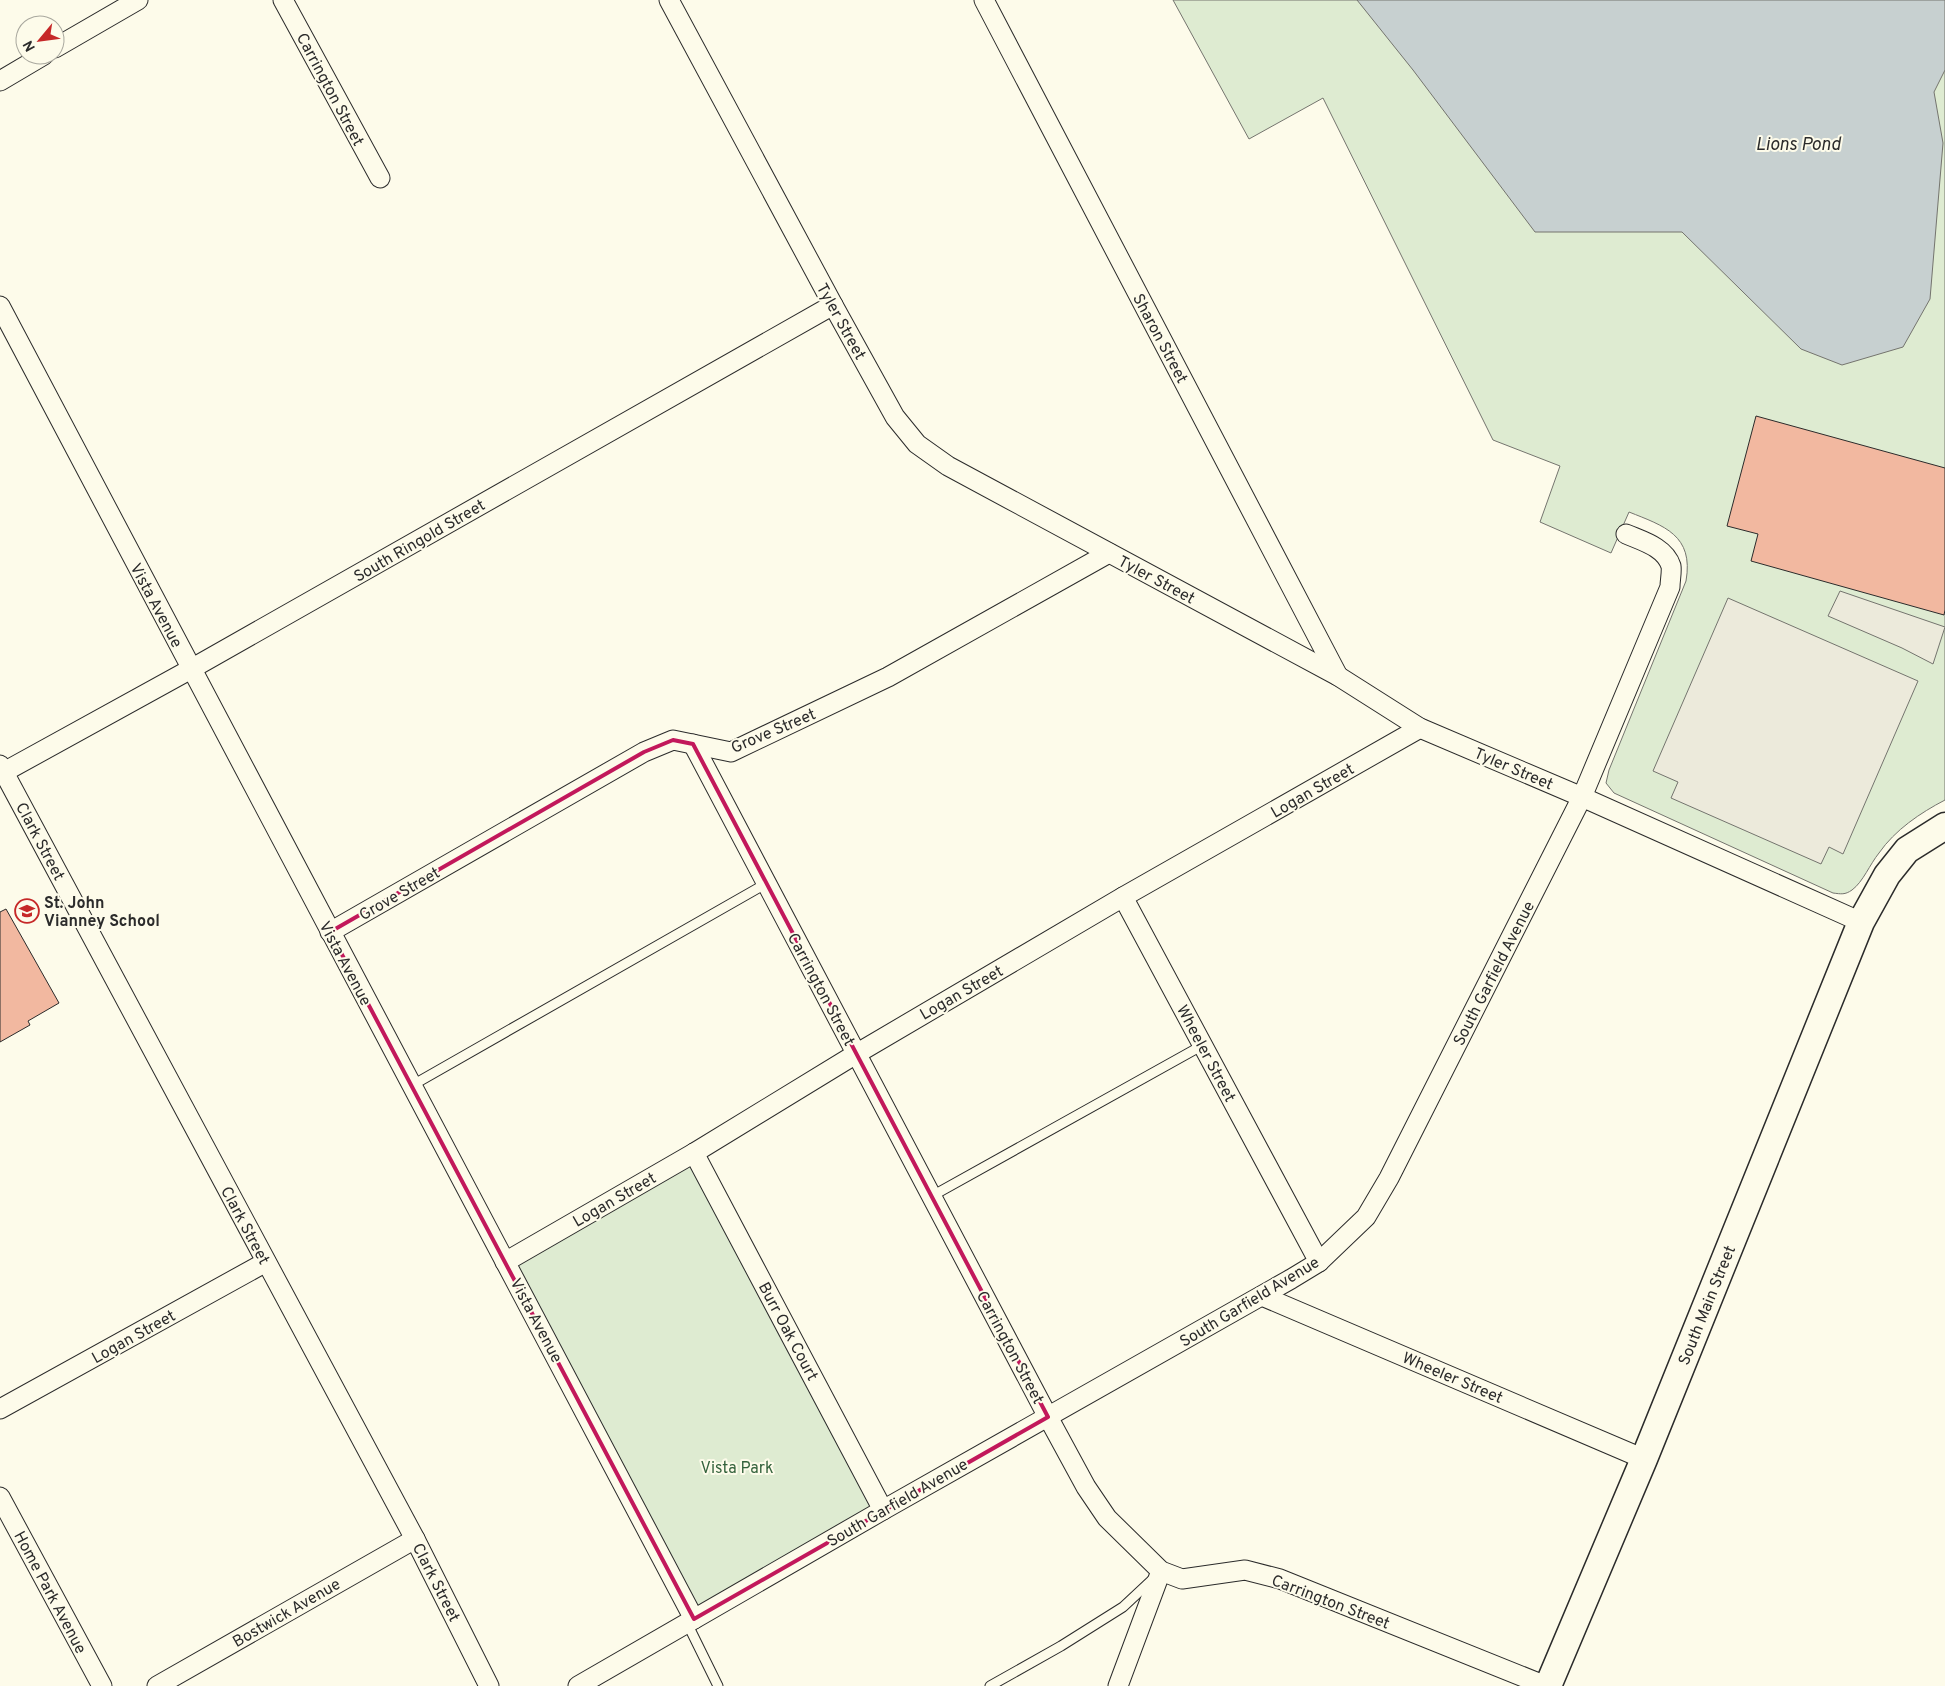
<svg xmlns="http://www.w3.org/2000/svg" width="1945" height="1686" viewBox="0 0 1945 1686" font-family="Overpass,sans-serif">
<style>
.green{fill:#deebd1;stroke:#74746e}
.parking{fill:#eceadb;stroke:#74746e}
.water{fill:#c7d0d0;stroke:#74746e}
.building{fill:#f2b8a0;stroke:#2b2b2b}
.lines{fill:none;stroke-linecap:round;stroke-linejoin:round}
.lane-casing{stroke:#2b2b2b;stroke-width:11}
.street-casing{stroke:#2b2b2b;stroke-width:21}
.secondary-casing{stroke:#2b2b2b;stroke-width:29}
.lane{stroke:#fdfbea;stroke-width:9}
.street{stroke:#fdfbea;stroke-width:19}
.secondary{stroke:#fdfbea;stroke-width:26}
.marked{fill:none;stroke:#c2185b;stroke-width:4;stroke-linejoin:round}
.labels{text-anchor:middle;stroke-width:4;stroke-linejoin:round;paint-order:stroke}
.street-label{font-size:16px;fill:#2b2b2b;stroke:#fdfbea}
.poi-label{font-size:16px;font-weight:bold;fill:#2b2b2b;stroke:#fdfbea;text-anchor:start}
.park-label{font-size:16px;fill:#34623c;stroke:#fdfbea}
.water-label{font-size:18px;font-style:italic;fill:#2b2b2b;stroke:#fdfbea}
</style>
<rect width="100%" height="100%" fill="#fdfbea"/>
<g class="green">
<path d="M1173,0H1945V800C1920,813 1895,830 1879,853C1870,864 1863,882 1852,890C1845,895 1841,894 1833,893L1614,793L1606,783L1609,770L1686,581C1694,535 1664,526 1629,512L1611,553L1540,522L1560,466L1493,440L1323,98L1249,139Z"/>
<path d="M694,1153L883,1510L694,1619L505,1262Z"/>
</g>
<g class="parking">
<path d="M1840,591L1945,627L1933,664L1902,648L1828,616Z"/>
<path d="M1728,598L1918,681L1843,854L1829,847L1821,864L1671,798L1678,782L1653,771Z"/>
</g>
<path class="water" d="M1357,0H1945V70L1934,92L1943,143L1930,299L1903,347L1842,365L1801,349L1682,232H1535L1413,70Z"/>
<g class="building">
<path d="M1756,416L1945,468V610L1944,615L1751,561L1758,534L1727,526Z"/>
<path d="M6,909L59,1003L28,1021L30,1025L0,1042V912Z"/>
</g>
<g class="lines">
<g class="lane-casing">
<g id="lane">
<path d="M411,1086L767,883"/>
<path d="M932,1196L1203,1045"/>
<path d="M687,1623L718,1686"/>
<path d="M990,1686L1061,1646L1123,1607L1154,1578"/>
</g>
</g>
<g class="street-casing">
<g id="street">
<path d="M283,0L380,178"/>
<path d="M669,0L833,305L895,417L917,444L948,466L1338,676L1420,728L1582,797L1861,922"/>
<path d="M984,0L1338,676"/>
<path d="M55,48L138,0"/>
<path d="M0,81L44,55"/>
<path d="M0,306L694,1619"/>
<path d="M693,744L1048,1417L1086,1487L1107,1518L1161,1571L1182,1579L1245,1570L1280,1579L1546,1686"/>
<path d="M0,765L415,1539L489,1686"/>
<path d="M4,772L191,669L833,305"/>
<path d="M1123,897L1319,1262"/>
<path d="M330,932L644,752L673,740L731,752L888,677L1109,553"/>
<path d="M694,1153L883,1510"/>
<path d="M505,1262L694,1153L856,1054L1123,897L1420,728"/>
<path d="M1262,1296L1644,1459"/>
<path d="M0,1409L266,1262"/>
<path d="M0,1497L102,1686"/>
<path d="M157,1686L415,1539"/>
<path d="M578,1686L883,1510L1291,1279L1319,1262L1366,1217L1389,1178L1582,797L1670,587C1670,580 1672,572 1671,566C1665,547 1642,541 1626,534"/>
<path d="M1118,1686L1161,1571"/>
</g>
</g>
<g class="secondary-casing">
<path id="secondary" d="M1548,1686L1644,1459L1861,922L1887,875L1907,850L1945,826"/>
</g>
<use href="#lane" class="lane"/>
<use href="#street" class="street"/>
<use href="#secondary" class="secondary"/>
</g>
<path class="marked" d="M673,740L693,744L1048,1417L694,1619L330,932L644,752Z"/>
<defs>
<g id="school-ring" transform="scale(1.25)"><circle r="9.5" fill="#fdfbea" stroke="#c62828" stroke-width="1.5"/><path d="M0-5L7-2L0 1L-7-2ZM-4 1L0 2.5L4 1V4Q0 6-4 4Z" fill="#c62828"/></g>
</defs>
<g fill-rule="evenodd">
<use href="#school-ring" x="27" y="911"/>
</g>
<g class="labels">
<g class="street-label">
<text transform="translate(331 89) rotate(62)" y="6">Carrington Street</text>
<text transform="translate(842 321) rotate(61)" y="6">Tyler Street</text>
<text transform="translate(1161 338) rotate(62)" y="6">Sharon Street</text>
<text transform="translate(419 540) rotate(-30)" y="6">South Ringold Street</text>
<text transform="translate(1157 579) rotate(28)" y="6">Tyler Street</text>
<text transform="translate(157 605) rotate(62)" y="6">Vista Avenue</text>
<text transform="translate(773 730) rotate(-23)" y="6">Grove Street</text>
<text transform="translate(1514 768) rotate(23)" y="6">Tyler Street</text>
<text transform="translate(1312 790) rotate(-30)" y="6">Logan Street</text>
<text transform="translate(41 841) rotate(62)" y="6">Clark Street</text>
<text transform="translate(399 893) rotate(-30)" y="6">Grove Street</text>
<text transform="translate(346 963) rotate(62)" y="6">Vista Avenue</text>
<text transform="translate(1493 973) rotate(-63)" y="6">South Garfield Avenue</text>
<text transform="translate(822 989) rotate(62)" y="6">Carrington Street</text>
<text transform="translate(961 992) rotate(-30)" y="6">Logan Street</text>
<text transform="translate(1207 1053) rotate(62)" y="6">Wheeler Street</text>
<text transform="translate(614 1199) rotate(-30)" y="6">Logan Street</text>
<text transform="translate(246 1225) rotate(62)" y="6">Clark Street</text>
<text transform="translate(1249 1301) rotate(-31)" y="6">South Garfield Avenue</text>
<text transform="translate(1706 1305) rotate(-68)" y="6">South Main Street</text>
<text transform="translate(537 1320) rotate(62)" y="6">Vista Avenue</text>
<text transform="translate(789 1331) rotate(62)" y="6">Burr Oak Court</text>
<text transform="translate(133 1336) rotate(-29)" y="6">Logan Street</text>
<text transform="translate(1011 1347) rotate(62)" y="6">Carrington Street</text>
<text transform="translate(1453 1377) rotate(23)" y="6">Wheeler Street</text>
<text transform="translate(897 1502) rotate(-30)" y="6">South Garfield Avenue</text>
<text transform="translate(437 1582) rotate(63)" y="6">Clark Street</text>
<text transform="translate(51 1592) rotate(62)" y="6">Home Park Avenue</text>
<text transform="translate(1331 1601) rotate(21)" y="6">Carrington Street</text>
<text transform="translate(286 1612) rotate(-30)" y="6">Bostwick Avenue</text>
</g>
<g class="poi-label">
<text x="44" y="908">St. John<tspan x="44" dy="18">Vianney School</tspan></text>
</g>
<g class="park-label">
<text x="737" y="1473">Vista Park</text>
</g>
<g class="water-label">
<text x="1798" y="150">Lions Pond</text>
</g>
</g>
<g transform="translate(40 40) rotate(241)"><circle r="24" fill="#fdfbea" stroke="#a9a89e"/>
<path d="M0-4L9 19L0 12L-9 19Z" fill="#c62828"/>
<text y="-8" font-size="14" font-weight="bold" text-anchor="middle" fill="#2b2b2b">N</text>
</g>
</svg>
